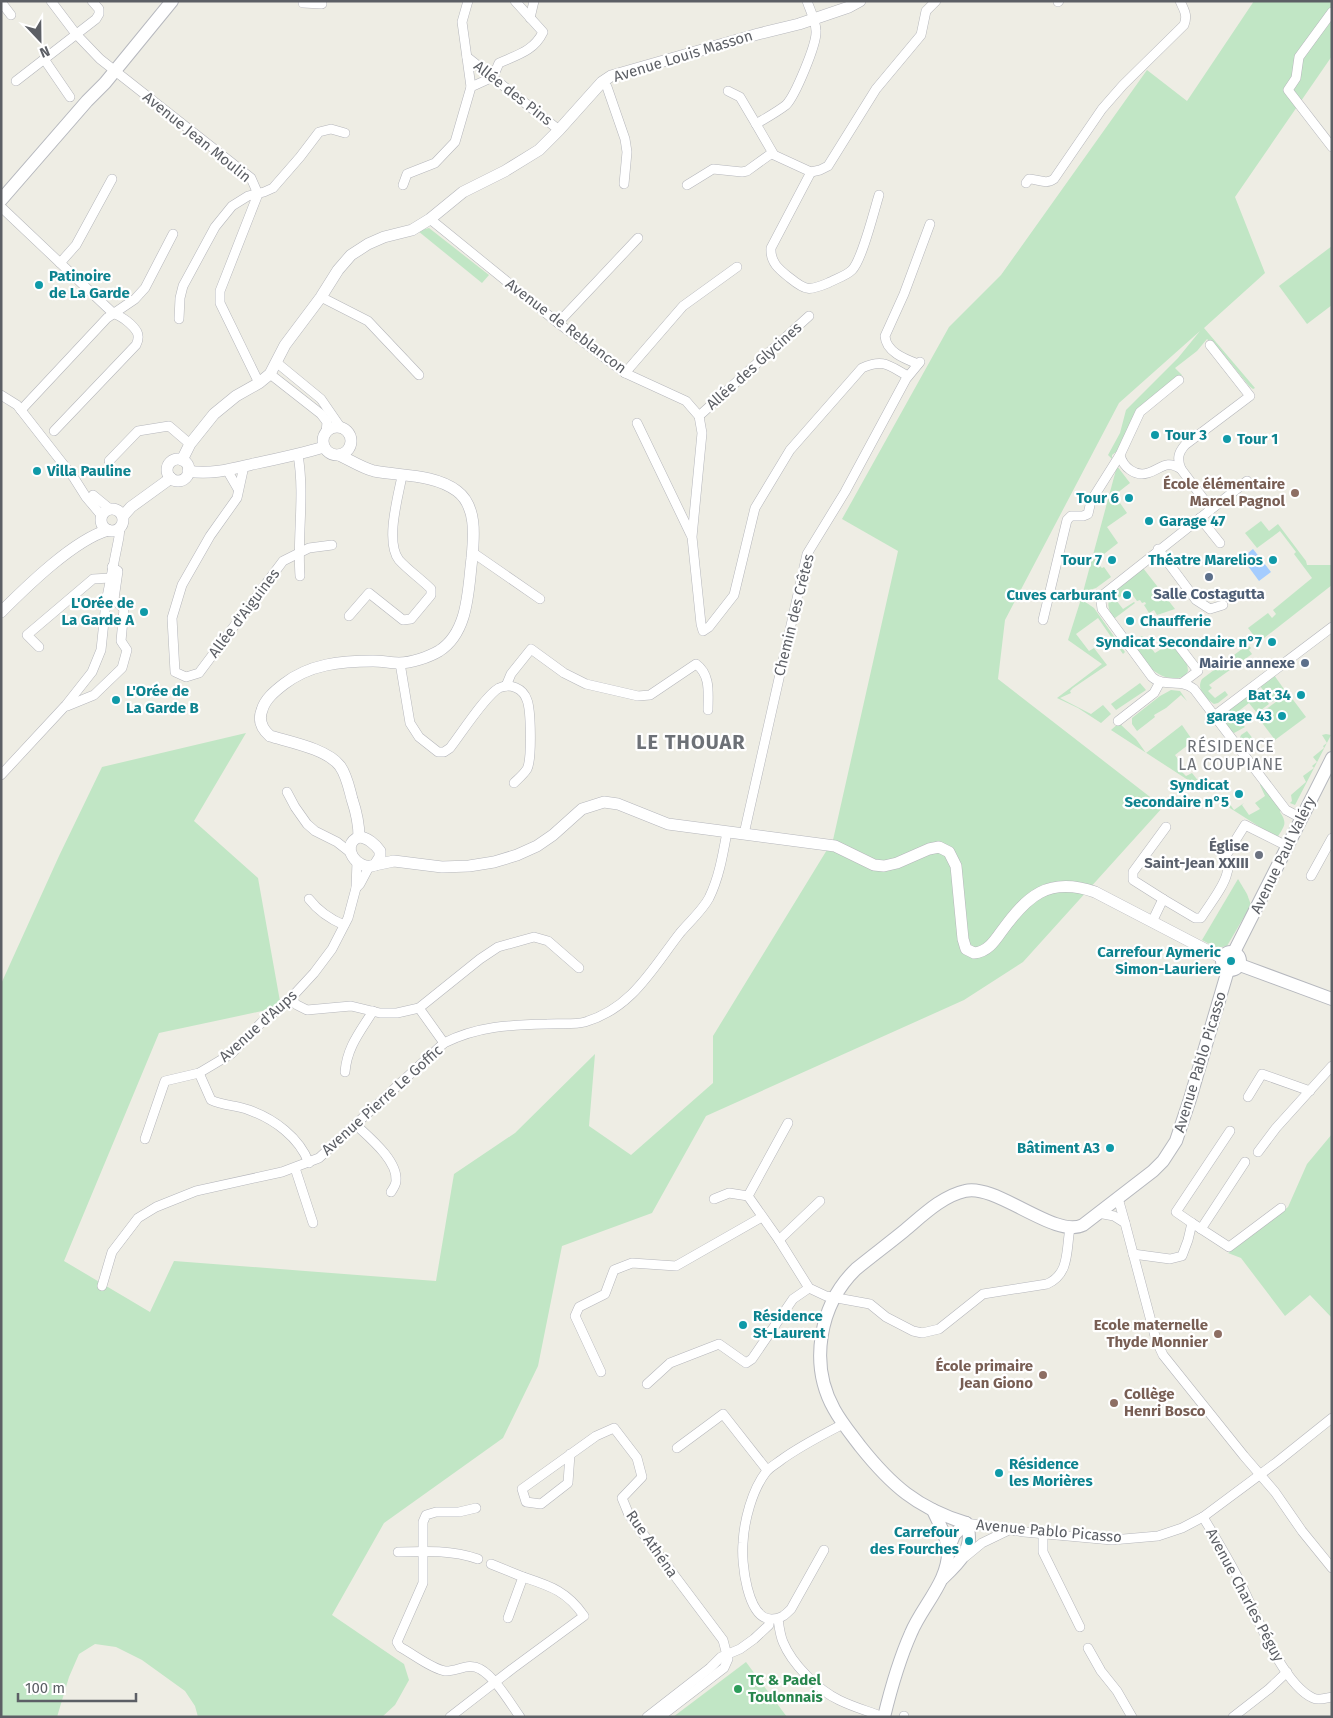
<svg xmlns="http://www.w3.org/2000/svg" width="1333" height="1718" viewBox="0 0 1333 1718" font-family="'Fira Sans',sans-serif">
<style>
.green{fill:#c1e6c5}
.water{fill:#a4ccfe}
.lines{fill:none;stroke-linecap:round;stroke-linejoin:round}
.minor-casing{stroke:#b5b6bb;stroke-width:10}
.tertiary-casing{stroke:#b5b6bb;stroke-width:12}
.secondary-casing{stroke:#b6b8be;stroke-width:14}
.minor{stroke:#fff;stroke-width:9}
.tertiary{stroke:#fff;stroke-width:11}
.secondary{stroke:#fff;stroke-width:12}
.culture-dot{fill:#0f9aa8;stroke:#fff;stroke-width:2}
.education-dot{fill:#8d6e63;stroke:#fff;stroke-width:2}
.service-dot{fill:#5c6f8a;stroke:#fff;stroke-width:2}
.worship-dot{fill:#6b7280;stroke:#fff;stroke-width:2}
.leisure-dot{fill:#2e9e5b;stroke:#fff;stroke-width:2}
.labels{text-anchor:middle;stroke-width:4.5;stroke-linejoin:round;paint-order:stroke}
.street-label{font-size:15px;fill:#5c5f65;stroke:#fff}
.culture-label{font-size:15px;font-weight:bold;fill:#0d838f;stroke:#fff;text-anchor:end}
.education-label{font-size:15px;font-weight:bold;fill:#785e54;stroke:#fff;text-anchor:end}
.service-label{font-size:15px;font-weight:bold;fill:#4e5e75;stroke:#fff}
.worship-label{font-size:15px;font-weight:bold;fill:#5b616d;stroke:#fff;text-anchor:end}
.leisure-label{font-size:15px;font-weight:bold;fill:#27864d;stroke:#fff;text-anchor:start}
.neighbourhood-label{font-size:16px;letter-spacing:1px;fill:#6d7177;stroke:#fff}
.district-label{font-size:20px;font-weight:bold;letter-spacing:1px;fill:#6d7177;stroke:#fff}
</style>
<rect width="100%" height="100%" fill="#eeede4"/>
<g class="green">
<path d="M1254,1H1332V56L1235,197L1265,273L1204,328L1255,388L1253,389L1249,386L1224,355L1207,339L1197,351L1175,368L1182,375L1146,403L1121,448L1112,455V459L1108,455L1120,433L1126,410L1178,358L1200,331L1119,403L1005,620L998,679L1163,807L1023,962L964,1000L706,1116L652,1213L562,1246L538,1366L503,1438L384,1523L332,1615L404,1664L409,1680L395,1705L382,1717H198L195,1706L185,1691L142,1660L116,1647L95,1644L79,1654L69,1677L57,1717H1V984L59,856L102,767L246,733L194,821L258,878L281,1007L159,1033L64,1261L150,1312L174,1261L436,1281L454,1174L515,1133L595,1054L589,1126L631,1155L713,1083V1036L833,840L898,551L842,519L949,327L1001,275L1147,70L1187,101Z"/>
<path d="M429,228L489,275L482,283L418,231Z"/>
<path d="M1332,246V305L1307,324L1279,286Z"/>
<path d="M1117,466L1130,483L1112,497L1118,504L1120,503L1127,513L1107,527L1118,543L1095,561L1102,568L1104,567L1111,577L1096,588L1083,592Z"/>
<path d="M1261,521L1269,531L1278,524L1306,561L1307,565H1332V585L1259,642L1248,628L1268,613L1272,618L1276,614L1273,610L1312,578L1294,554L1296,552L1280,531L1257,548L1245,533Z"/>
<path d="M1143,568L1175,609L1157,615L1154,610L1149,613L1144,605L1146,604L1145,602L1142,603L1140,600L1137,601L1129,590L1116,600L1123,609L1134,602L1135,603L1115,618L1113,617C1097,594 1127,581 1143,568Z"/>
<path d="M1081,599L1094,608L1125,652L1123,654L1098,618L1076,634L1089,651L1094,648L1107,665L1073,688L1070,691L1071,693L1060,698L1091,714L1103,705L1111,714L1101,723L1078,708L1057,698L1102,664L1068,640Z"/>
<path d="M1142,636L1155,653L1171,643L1187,663L1188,671C1185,677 1182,678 1175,678C1154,679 1143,659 1132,644Z"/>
<path d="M1246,646H1249L1251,648L1249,650L1252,654L1209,685L1212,688L1208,691L1215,698L1225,691L1228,695L1218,703L1214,704C1205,698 1196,689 1202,679Z"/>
<path d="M1274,675L1286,692L1272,702L1260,686Z"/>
<path d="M1140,683L1146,690L1116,710L1111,704Z"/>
<path d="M1257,688L1269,704L1257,713L1249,703L1236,713L1240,722L1245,727L1234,733C1228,729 1222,722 1221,715Z"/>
<path d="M1171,690L1180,691L1187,701L1181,695L1166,708L1154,715L1155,717L1137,731L1132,724V718L1160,696Z"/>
<path d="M1288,693L1306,717L1275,740L1257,716Z"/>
<path d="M1119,723L1136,739L1146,753L1182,725L1193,741L1175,755L1180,762L1178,764L1181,767L1179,769L1186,776L1192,773L1208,793L1111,730Z"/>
<path d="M1247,731L1260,748L1252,753L1247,751L1239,740L1241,735Z"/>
<path d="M1326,734L1331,735L1295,805L1290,803L1292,801L1291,795L1306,782L1303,776L1314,768L1312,766L1317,762L1313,757L1324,748L1323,746L1327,743L1322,735Z"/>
<path d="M1262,783L1281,809L1280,812C1288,824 1284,826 1277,838L1222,803L1227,800L1234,810L1244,803L1242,805L1249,815L1260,809L1255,803L1265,796L1260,785Z"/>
<path d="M1238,879L1247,894L1251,905L1227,946L1217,948L1202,940Z"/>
<path d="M1332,1134V1318L1310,1295L1285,1316L1241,1258L1228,1253L1288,1207L1307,1164Z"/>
<path d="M746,1662L787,1717H673Z"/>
</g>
<path class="water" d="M1253,549L1271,572L1259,581L1242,558Z"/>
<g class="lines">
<g class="minor-casing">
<g id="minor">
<path d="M51,1L76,34L100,59L251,178L258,194L220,291V303L259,383"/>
<path d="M303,1V3L322,4"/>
<path d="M468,1L462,22L471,87"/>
<path d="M807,1C810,10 816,21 816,31C817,44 795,96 786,105C777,112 766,118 756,124L774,155L811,172L771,248C770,263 780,270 790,278C806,291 809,291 828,283C835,279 846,276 852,270C862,260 874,211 879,195"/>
<path d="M1,2L11,15"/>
<path d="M1058,2L1059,1"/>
<path d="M1332,12L1299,57L1296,78L1288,90L1332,147"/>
<path d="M530,18L534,1"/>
<path d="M467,57L559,130"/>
<path d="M44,59L70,97"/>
<path d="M16,81L96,19L99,14V9L92,1"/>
<path d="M602,82L607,87L625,139L627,152L624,184"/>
<path d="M728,91L740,97L756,124"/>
<path d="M811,172L820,170L828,166L876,89L921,35L926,11L936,1"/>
<path d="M1026,183L1029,179C1038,179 1046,185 1054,179L1102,109L1123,85L1184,25C1188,15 1184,10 1180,1"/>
<path d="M403,185L407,174L435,163L455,142L471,87L493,77L499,63C517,55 534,51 543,32L515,1"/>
<path d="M687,185L713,169L742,172L747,171L772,153"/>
<path d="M1,207L114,314C122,316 133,325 137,332C139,336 138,341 136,345L54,431"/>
<path d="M430,219L558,323L625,373L686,401L699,416L702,433L692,537L701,624L703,631L709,627L734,595L755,508L790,450L862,368C884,358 889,366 908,376"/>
<path d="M60,263L76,245L112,179"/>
<path d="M321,297L368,321L419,375"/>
<path d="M179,319L180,298L183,286L215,227L232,206L248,196L264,192L273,188L300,157L319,132L331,129L345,133"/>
<path d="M558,323L638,238"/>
<path d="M1210,345L1250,396L1185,445C1178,453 1177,459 1181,469L1211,509"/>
<path d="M276,362L321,399L341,428"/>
<path d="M918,364C905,359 886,352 885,336L904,294L930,224"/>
<path d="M625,373L683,306L737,267"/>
<path d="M270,374L321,414L327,422L326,433"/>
<path d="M1179,380L1140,412L1120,455C1123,467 1135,477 1148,473C1161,469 1166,459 1181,469"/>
<path d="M1,395L17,405L74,478L86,497L102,516"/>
<path d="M21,410L107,318L135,299L145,288L173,234"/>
<path d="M699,416L809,316"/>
<path d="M637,423L691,535"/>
<path d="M298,455C305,495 297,536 300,576"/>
<path d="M109,461L138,431L169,426L190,444"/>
<path d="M244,466L237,498L210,536L182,585L172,618L175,672L186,677L199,673L283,561L309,548L332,545"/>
<path d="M227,470L238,489"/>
<path d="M1247,481L1104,594L1101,601L1102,609L1152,677C1164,688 1181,678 1194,689L1286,810L1301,818"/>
<path d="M93,495L110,509"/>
<path d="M1200,518L1220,543"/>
<path d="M1158,549L1196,600L1210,609L1223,605"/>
<path d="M472,552L540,599"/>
<path d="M349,616L369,593L403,620L411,619L431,595V589C421,579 408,570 399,560C385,542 398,497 402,476"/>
<path d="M1043,620L1067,520L1071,516H1083L1088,514L1091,501L1120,455"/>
<path d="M1178,645L1198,671L1182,683"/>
<path d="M39,647L27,635L93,579L110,578"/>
<path d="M400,663L410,723L419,737L438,752H444L450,748C461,734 485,696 499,688C510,683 523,688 527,700C531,710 532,760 527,769C524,774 518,779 514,783"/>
<path d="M506,686L511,674L531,649L564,673L586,684L638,696L650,695L696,664C711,675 708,693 708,710"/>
<path d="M67,706L94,695L122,668L127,650L121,641L124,609L114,599L118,571L112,567"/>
<path d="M1214,716L1332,627"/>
<path d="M1118,721L1154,693L1160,682"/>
<path d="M1,775L66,705L92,672L101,650L106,602L119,537L120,528"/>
<path d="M287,792L295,807L307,824L315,831L337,842L351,853"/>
<path d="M744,834L807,554L845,492L906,379L920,362"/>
<path d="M1311,876L1332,838"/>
<path d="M356,888L360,884L369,867"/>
<path d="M309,899C319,912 330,919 344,925"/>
<path d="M1163,899L1133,880V872L1166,827"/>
<path d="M1152,922L1163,899L1195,918H1201C1209,905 1224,887 1227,873C1229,868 1227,862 1225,857L1245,825L1287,846"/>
<path d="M290,999L297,1005L307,1010L351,1006L380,1013H397L419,1008L480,959L498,947L534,937L548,941L579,968"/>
<path d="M419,1008L444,1043"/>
<path d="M345,1072C347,1047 360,1032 373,1011"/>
<path d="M199,1073L211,1100C224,1106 236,1105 249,1110C274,1119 299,1137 309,1163"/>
<path d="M1248,1097L1262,1074L1310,1091"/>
<path d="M788,1123L748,1196L779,1240L809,1288L826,1296L870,1304L886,1317L913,1331L922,1333L939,1329L983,1294L1047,1284C1070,1274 1066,1250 1070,1228"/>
<path d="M356,1125C370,1138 398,1161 396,1181C396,1184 393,1189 391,1192"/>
<path d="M145,1139L165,1081L199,1073L231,1054L262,1022L290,999L314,973L332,949L348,918L356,888L357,862"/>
<path d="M1258,1152L1276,1128L1332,1066"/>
<path d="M295,1168L313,1223"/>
<path d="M1118,1198L1125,1223"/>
<path d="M714,1199L729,1193L748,1196"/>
<path d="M1098,1213L1114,1216L1125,1223L1156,1340L1163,1355L1244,1456L1275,1492L1302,1531L1332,1568"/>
<path d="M1192,1223L1176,1212L1230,1131"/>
<path d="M1201,1229L1245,1162"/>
<path d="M779,1240L820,1201"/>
<path d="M1133,1254L1170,1259L1182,1256L1188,1240L1192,1223L1229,1247L1281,1208"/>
<path d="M102,1286L112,1252L138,1218L156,1207L196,1191L282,1172L319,1158L444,1043C478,1026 509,1025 547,1024C559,1023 574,1025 585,1022C632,1008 652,969 680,933C689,922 702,911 709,898C719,878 723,854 727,832"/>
<path d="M601,1372L575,1316L579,1307L605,1294L614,1270L632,1263L676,1266L762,1217"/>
<path d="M647,1384L670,1363L719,1344L746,1363L752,1359L793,1299L809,1288"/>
<path d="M677,1448L723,1414L767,1470"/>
<path d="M570,1454L568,1483L541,1504L526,1502L522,1489L596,1436L614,1428L637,1458L642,1477L622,1498L629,1515L723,1640L728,1659L724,1668L660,1717"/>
<path d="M476,1508L459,1512H436L426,1515L423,1522V1583L397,1642L400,1647C413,1654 432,1669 445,1671C457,1672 468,1662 480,1669C495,1677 510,1703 520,1717"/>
<path d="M1203,1517C1215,1537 1228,1558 1239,1580C1255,1611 1281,1683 1313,1698C1319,1701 1326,1698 1332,1697"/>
<path d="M966,1523L1024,1532L1112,1540L1158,1536L1182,1528L1203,1517L1277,1462L1332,1418"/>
<path d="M1043,1533V1552L1080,1627"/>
<path d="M824,1550L791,1609C785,1615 781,1619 772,1619C747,1620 741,1561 743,1543C744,1521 752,1490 766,1472C770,1467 776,1464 781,1460C800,1446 822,1435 843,1424"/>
<path d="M398,1552C426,1551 452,1550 478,1559"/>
<path d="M965,1557L982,1543L1009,1530"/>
<path d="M491,1564L523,1577L508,1618"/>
<path d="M778,1619C779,1626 780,1635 783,1642C792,1664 818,1690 839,1700C853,1707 868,1711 883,1717"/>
<path d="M1088,1648L1101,1671L1117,1691L1132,1717"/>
<path d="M450,1717L512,1669L584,1616C567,1591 550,1586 523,1577"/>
<path d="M647,1717L710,1668L721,1657L740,1649L754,1639L769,1625V1620"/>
<path d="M904,1717V1716"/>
<path d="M1233,1717L1269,1689L1287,1672"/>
</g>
</g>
<g class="tertiary-casing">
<g id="tertiary">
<circle cx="337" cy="441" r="14"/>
<path d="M339,455C350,460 362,468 374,471C400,476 435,474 457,491C477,506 474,536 472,558C468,589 469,632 439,651C429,657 411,663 399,663C391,663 382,661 373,661C341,661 310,664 284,684C275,691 265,699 262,710C258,720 262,729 270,736C290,742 327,749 340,766C347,776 349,788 352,799C356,811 359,823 359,837"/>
<circle cx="178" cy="470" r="11"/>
<path d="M182,460L190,444L214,414L236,396L259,383L270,374L285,345L321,297L338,270L351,255L368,244L384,237L412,230L430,219L463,192L505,171L539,150L559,130L602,82L611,76L758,34L799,24L849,7L860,1"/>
<path d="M188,471C210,475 232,469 253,464C277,459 301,454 324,447"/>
<circle cx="112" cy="520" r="11"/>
<path d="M123,516L131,507L171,478"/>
<path d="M1,612C27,586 74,540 108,530"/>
<path d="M359,837C367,837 376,845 380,851V857L375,865C357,872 339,845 359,837Z"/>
<path d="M375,865L394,861L442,867L469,866L494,862L517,855L537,846L553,835L582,809L604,802L618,804L668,824L835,846L874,865L884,866L897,863L929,849L939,847L949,852L956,866L963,939L966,949L974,953C987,952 994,942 1001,932C1027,896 1048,876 1095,892L1222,958"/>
</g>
</g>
<g class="secondary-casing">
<g id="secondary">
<path d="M1,200L87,101L105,83L172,1"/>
<circle cx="1231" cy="961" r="9"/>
<path d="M1234,952L1332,758"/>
<path d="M1240,965L1332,999"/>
<path d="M966,1523C917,1508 891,1485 860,1446C851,1434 841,1422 834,1409C809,1364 819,1305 856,1269C872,1256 888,1244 904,1231C922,1216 942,1196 965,1191C996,1183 1055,1239 1083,1225L1153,1171L1163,1161L1176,1141L1190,1099L1228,970"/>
<path d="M948,1550L954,1535L966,1523"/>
<path d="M943,1578C959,1563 976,1547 966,1523"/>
<path d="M884,1717C891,1688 899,1660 911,1633C922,1606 950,1580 948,1549C947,1536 938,1522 933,1510"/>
</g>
</g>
<use href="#minor" class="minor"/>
<use href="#tertiary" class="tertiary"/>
<use href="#secondary" class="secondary"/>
</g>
<g class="culture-dot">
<circle cx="39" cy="285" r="5"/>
<circle cx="1155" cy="435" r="5"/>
<circle cx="1227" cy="439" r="5"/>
<circle cx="37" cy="471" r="5"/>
<circle cx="1129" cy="498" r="5"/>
<circle cx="1149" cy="521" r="5"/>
<circle cx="1112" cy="560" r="5"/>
<circle cx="1273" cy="560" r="5"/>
<circle cx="1127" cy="595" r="5"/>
<circle cx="144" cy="612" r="5"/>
<circle cx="1130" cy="621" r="5"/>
<circle cx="1272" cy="642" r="5"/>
<circle cx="1301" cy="695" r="5"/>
<circle cx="116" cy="700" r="5"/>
<circle cx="1282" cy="716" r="5"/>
<circle cx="1239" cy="794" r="5"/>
<circle cx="1231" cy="961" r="5"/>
<circle cx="1110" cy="1148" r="5"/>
<circle cx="743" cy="1325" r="5"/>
<circle cx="999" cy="1473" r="5"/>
<circle cx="969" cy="1541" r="5"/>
</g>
<g class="education-dot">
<circle cx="1295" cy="493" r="5"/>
<circle cx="1218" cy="1334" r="5"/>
<circle cx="1043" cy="1375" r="5"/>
<circle cx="1114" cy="1403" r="5"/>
</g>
<g class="service-dot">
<circle cx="1209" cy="577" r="5"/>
<circle cx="1305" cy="663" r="5"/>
</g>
<circle class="worship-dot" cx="1259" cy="855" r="5"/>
<circle class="leisure-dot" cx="738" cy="1689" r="5"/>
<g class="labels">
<g class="street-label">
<text transform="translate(683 56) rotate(-17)" y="5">Avenue Louis Masson</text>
<text transform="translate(513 93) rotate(38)" y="5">Allée des Pins</text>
<text transform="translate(197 137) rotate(39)" y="5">Avenue Jean Moulin</text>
<text transform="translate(566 326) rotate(37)" y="5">Avenue de Reblancon</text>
<text transform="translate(754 366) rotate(-42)" y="5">Allée des Glycines</text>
<text transform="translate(244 613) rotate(-53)" y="5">Allée d'Aiguines</text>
<text transform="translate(794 615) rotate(-76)" y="5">Chemin des Crêtes</text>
<text transform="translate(1283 855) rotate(-64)" y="5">Avenue Paul Valéry</text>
<text transform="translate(258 1026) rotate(-42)" y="5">Avenue d'Aups</text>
<text transform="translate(1200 1062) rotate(-73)" y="5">Avenue Pablo Picasso</text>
<text transform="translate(382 1100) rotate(-42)" y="5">Avenue Pierre Le Goffic</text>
<text transform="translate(1049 1531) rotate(5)" y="5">Avenue Pablo Picasso</text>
<text transform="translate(652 1544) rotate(55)" y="5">Rue Athéna</text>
<text transform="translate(1245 1595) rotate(62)" y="5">Avenue Charles Péguy</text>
</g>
<g class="culture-label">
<text x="49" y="281" text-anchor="start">Patinoire<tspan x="49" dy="17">de La Garde</tspan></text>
<text x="1165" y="440" text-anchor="start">Tour 3</text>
<text x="1237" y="444" text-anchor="start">Tour 1</text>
<text x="47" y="476" text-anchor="start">Villa Pauline</text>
<text x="1119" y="503">Tour 6</text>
<text x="1159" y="526" text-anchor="start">Garage 47</text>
<text x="1102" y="565">Tour 7</text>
<text x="1263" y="565">Théatre Marelios</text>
<text x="1117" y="600">Cuves carburant</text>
<text x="134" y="608">L'Orée de<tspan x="134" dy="17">La Garde A</tspan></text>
<text x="1140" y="626" text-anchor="start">Chaufferie</text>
<text x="1262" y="647">Syndicat Secondaire n°7</text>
<text x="126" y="696" text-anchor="start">L'Orée de<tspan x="126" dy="17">La Garde B</tspan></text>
<text x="1291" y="700">Bat 34</text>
<text x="1272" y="721">garage 43</text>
<text x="1229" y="790">Syndicat<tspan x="1229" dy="17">Secondaire n°5</tspan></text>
<text x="1221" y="957">Carrefour Aymeric<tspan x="1221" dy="17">Simon-Lauriere</tspan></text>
<text x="1100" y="1153">Bâtiment A3</text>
<text x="753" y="1321" text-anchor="start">Résidence<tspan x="753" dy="17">St-Laurent</tspan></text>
<text x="1009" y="1469" text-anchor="start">Résidence<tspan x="1009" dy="17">les Morières</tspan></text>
<text x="959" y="1537">Carrefour<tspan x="959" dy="17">des Fourches</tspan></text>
</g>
<g class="education-label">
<text x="1285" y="489">École élémentaire<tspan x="1285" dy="17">Marcel Pagnol</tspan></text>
<text x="1208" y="1330">Ecole maternelle<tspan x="1208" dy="17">Thyde Monnier</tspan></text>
<text x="1033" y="1371">École primaire<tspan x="1033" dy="17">Jean Giono</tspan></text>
<text x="1124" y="1399" text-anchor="start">Collège<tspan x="1124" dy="17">Henri Bosco</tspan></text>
</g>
<g class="service-label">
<text x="1209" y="599">Salle Costagutta</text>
<text x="1295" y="668" text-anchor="end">Mairie annexe</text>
</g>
<g class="worship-label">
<text x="1249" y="851">Église<tspan x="1249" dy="17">Saint-Jean XXIII</tspan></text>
</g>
<g class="leisure-label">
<text x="748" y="1685">TC &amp; Padel<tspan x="748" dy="17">Toulonnais</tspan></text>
</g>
<g class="neighbourhood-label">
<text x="1231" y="752">RÉSIDENCE<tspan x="1231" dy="18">LA COUPIANE</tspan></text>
</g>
<g class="district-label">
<text x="691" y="749">LE THOUAR</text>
</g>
</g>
<rect width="1333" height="1718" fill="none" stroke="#5c5f65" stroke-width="5"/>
<g transform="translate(40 40) rotate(158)" stroke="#ffffff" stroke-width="4" paint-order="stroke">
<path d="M0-4L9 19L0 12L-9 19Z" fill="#5c5f65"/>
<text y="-8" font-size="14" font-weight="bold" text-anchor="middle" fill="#5c5f65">N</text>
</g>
<path d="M18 1693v8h118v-8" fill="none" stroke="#5c5f65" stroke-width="2.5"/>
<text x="25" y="1693" font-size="15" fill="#5c5f65" stroke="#ffffff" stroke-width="4" paint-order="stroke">100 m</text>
</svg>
